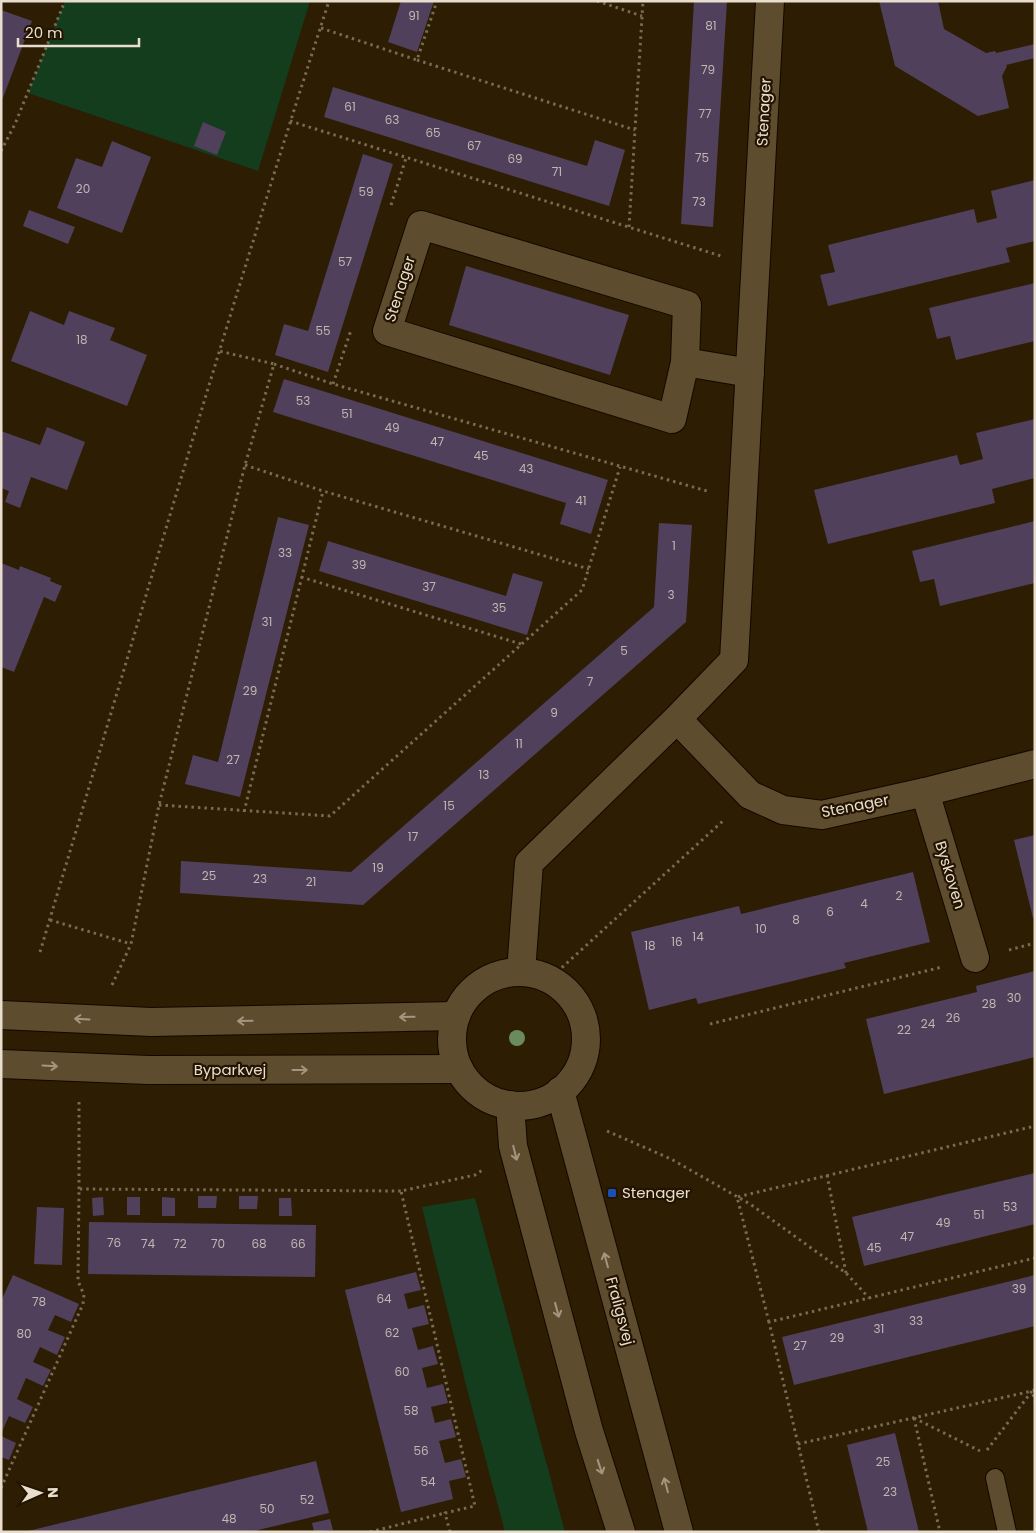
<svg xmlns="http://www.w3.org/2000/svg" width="1036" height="1533" viewBox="0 0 1036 1533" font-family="Poppins,sans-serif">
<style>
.green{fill:#143d1e}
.building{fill:#50405b}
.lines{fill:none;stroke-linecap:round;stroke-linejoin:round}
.service-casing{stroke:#130800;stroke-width:20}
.minor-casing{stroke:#130800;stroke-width:30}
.tertiary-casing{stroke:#130800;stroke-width:30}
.path{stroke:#786a53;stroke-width:3;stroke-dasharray:2.5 4;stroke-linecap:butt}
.service{stroke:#5e4c2f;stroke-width:18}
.minor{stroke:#5e4c2f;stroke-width:28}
.tertiary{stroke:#5e4c2f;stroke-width:28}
.tree{fill:#6b8a5e}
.oneway{stroke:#a4957e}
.transit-dot{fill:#1a4fb4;stroke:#231400;stroke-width:2}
.labels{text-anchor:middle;stroke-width:4.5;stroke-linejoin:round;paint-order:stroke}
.number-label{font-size:12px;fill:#c3b6b1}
.street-label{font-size:15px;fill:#e9dece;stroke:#231400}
.poi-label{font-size:15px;fill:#e9dece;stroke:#231400;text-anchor:start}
</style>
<rect width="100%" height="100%" fill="#2d1d02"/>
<g class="green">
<path d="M65,1H310L258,171L28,93Z"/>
<path d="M475,1198L565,1532H505L467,1389L422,1207Z"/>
</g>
<g class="building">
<path d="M401,1H434L417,52L388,42Z"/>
<path d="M694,1H727L713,227L681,224Z"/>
<path d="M879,1H938L944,29L986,53L995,51L996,53L1035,44V58L1006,65L1007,66L1002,76L1009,108L978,116L895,66Z"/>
<path d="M1,10L32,21L1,103Z"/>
<path d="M333,87L587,166L595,140L625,150L609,206L324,117Z"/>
<path d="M203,122L226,132L217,155L194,146Z"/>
<path d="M112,141L151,157L122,233L57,208L76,158L102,167Z"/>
<path d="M363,154L393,164L328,372L275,355L284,324L308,331Z"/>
<path d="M1035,180V241L1006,248L1010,262L828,306L820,275L835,272L828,245L974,209L977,223L997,218L991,191Z"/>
<path d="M29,210L75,227L68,244L23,226Z"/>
<path d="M466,266L629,315L610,375L449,325Z"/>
<path d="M1035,283V341L956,360L950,336L937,339L929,308Z"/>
<path d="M30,311L64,325L69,311L115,328L110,340L147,355L127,406L11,361Z"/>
<path d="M284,379L608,480L591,534L560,524L566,503L273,412Z"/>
<path d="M1035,419V478L992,489L995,503L828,544L814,490L957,455L960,465L983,459L976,433Z"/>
<path d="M47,427L85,442L67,490L31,477L20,508L5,502L9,491L1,488V431L40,445Z"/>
<path d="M278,517L309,525L240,797L185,784L193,755L218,762Z"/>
<path d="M1035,521V583L940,606L934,579L920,582L912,551Z"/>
<path d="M659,523L692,525L686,622L363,905L180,893L181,861L351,872L654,607Z"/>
<path d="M328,541L506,596L513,573L543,582L527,635L319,571Z"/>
<path d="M1,563L19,570L20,566L51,578L50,581L62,586L55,602L44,597L14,672L1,667Z"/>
<path d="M1035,835V917L1033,918L1014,840Z"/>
<path d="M913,872L930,942L844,963L846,968L698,1004L696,998L649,1010L631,932L739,906L741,914Z"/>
<path d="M1035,971V1057L884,1094L866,1019L977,992L976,986Z"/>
<path d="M1035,1173V1224L864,1266L852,1217Z"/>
<path d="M198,1196H217L216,1208H198Z"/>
<path d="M239,1196H258L257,1209H239Z"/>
<path d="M103,1197L104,1215L93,1216L92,1198Z"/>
<rect x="127" y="1197" width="13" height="18"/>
<path d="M162,1197L175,1198V1216H162Z"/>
<path d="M279,1198H291L292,1216H279Z"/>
<path d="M37,1207L64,1208L62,1265L34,1264Z"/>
<path d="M89,1222L316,1225L315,1277L88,1274Z"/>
<path d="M416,1272L421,1290L404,1294L408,1309L424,1305L429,1324L412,1328L418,1350L433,1346L438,1364L422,1368L427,1388L443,1384L448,1403L431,1407L435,1423L451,1419L456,1437L439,1441L445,1463L461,1459L466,1477L449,1481L453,1499L401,1512L345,1290Z"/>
<path d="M13,1275L79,1304L71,1322L55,1315L48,1330L65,1337L57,1355L40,1347L33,1362L51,1370L43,1386L26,1378L17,1399L33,1407L25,1423L9,1416L1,1434V1301Z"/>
<path d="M1035,1275V1326L794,1385L782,1337Z"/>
<path d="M895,1433L919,1532H868L847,1445Z"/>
<path d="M1,1436L16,1443L9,1460L1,1457Z"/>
<path d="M316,1461L329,1513L250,1532H24Z"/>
<path d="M330,1519L333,1530L314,1532L312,1523Z"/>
</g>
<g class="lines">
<g class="service-casing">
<path id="service" d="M995,1478L1007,1532"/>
</g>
<g class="minor-casing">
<g id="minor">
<path d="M685,362L672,419L387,331L421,225L687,305L685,362L750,373"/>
<path d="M677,719L750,795L783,810L822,815L925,792L1035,764"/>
<path d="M925,792L975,958"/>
<path d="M521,972L529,863L677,719L734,660L770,1"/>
</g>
</g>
<g class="tertiary-casing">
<g id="tertiary">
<circle cx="519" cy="1039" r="67"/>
<path d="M1,1015L151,1022L456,1016"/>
<path d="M1,1064L148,1070L459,1069"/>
<path d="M560,1091L679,1532"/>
<path d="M510,1105L513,1146L589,1431L621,1532"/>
</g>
</g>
<g class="path">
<path d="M597,1L642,16"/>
<path d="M321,28L417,60L437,1"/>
<path d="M417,60L635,130"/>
<path d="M290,121L721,256"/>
<path d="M1,151L15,124L65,1"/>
<path d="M391,205L406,158"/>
<path d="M629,227L643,1"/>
<path d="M274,364L333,384L707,491"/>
<path d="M333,384L351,330"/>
<path d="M245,465L323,491L589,569"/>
<path d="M301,577L521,644"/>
<path d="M159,805L330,816L582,590L620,467"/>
<path d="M244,812L323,491"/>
<path d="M50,920L131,944"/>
<path d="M1009,950L1035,943"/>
<path d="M40,952C135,634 227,316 329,1"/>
<path d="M557,972L724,820"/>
<path d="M112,985L131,944L159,805L245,465L274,364L219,351"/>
<path d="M710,1024L942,967"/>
<path d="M607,1131L671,1159L750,1204L846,1273L869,1298"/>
<path d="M827,1175L846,1273"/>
<path d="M79,1189V1102"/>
<path d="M769,1322L737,1197L1035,1126"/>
<path d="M1035,1390L1032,1391L1035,1401"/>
<path d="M914,1418L980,1451"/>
<path d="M914,1418L940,1532"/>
<path d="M798,1444L1032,1391"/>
<path d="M987,1450L1032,1391"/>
<path d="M1,1488L83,1304L84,1295L78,1281L79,1189L401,1191"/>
<path d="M370,1532L445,1513"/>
<path d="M450,1532L445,1513L475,1506L401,1191L475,1175L484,1169"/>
<path d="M819,1532L769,1322L1035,1258"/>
</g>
<use href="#service" class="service"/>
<use href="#minor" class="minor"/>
<use href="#tertiary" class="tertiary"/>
</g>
<circle class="tree" cx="517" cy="1038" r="8"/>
<defs><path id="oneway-shaft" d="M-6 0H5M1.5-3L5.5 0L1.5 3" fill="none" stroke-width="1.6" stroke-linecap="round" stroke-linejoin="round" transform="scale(1.25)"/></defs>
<g class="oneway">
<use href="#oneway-shaft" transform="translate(407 1017) rotate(179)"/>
<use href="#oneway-shaft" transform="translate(82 1019) rotate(-177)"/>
<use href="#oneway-shaft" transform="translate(245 1021) rotate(179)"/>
<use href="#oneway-shaft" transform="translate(50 1066) rotate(3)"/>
<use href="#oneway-shaft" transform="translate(300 1070)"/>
<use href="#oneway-shaft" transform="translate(515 1153) rotate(76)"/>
<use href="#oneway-shaft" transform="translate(606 1260) rotate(-105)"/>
<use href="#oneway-shaft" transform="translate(557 1310) rotate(75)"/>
<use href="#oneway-shaft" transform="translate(600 1467) rotate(72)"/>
<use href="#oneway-shaft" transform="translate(666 1485) rotate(-105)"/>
</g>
<rect class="transit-dot" x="607" y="1188" width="10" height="10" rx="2.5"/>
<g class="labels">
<g class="number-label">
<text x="414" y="20">91</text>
<text x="711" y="30">81</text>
<text x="708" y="74">79</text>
<text x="350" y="111">61</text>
<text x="705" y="118">77</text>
<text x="392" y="124">63</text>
<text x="433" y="137">65</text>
<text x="474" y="150">67</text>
<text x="702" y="162">75</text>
<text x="515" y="163">69</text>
<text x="557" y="176">71</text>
<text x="83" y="193">20</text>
<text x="366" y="196">59</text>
<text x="699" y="206">73</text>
<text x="345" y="266">57</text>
<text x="323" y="335">55</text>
<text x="82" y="344">18</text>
<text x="303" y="405">53</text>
<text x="347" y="418">51</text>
<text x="392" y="432">49</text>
<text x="437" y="446">47</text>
<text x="481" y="460">45</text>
<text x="526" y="473">43</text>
<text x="581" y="505">41</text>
<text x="674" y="550">1</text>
<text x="285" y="557">33</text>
<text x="359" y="569">39</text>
<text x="429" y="591">37</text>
<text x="671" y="599">3</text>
<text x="499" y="612">35</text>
<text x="267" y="626">31</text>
<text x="624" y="655">5</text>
<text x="590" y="686">7</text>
<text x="250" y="695">29</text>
<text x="554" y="717">9</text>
<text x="519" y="748">11</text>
<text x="233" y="764">27</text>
<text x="484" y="779">13</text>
<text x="449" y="810">15</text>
<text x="413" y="841">17</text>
<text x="378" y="872">19</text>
<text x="209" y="880">25</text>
<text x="260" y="883">23</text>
<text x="311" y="886">21</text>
<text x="899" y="900">2</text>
<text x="864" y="908">4</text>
<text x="830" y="916">6</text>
<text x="796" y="924">8</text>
<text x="761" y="933">10</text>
<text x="698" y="941">14</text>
<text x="677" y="946">16</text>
<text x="650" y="950">18</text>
<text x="1014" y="1002">30</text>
<text x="989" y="1008">28</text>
<text x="953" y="1022">26</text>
<text x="928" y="1028">24</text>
<text x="904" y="1034">22</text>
<text x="1010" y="1211">53</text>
<text x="979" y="1219">51</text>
<text x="943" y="1227">49</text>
<text x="907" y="1241">47</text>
<text x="114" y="1247">76</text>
<text x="148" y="1248">74</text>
<text x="180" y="1248">72</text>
<text x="218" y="1248">70</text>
<text x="259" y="1248">68</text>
<text x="298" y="1248">66</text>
<text x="874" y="1252">45</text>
<text x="1019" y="1293">39</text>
<text x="384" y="1303">64</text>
<text x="39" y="1306">78</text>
<text x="916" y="1325">33</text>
<text x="879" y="1333">31</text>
<text x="392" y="1337">62</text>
<text x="24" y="1338">80</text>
<text x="837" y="1342">29</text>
<text x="800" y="1350">27</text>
<text x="402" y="1376">60</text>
<text x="411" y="1415">58</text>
<text x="421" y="1455">56</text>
<text x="883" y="1466">25</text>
<text x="428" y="1486">54</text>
<text x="890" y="1496">23</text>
<text x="307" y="1504">52</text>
<text x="267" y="1513">50</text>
<text x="229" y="1523">48</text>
</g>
<g class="street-label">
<text transform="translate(764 112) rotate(-87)" y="5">Stenager</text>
<text transform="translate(400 289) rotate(-72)" y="5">Stenager</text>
<text transform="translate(855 806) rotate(-11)" y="5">Stenager</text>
<text transform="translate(950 875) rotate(73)" y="5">Byskoven</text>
<text x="230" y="1075">Byparkvej</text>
<text transform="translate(620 1311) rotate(75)" y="5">Fraligsvej</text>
</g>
<g class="poi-label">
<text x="622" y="1198">Stenager</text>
</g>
</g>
<rect width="1036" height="1533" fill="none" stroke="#e9dece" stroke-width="5"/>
<g transform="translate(40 1493) rotate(88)" stroke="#231400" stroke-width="4" paint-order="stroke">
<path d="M0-4L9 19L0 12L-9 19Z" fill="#e9dece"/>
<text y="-8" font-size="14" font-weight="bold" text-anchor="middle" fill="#e9dece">N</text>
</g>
<path d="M18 38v8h121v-8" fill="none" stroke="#e9dece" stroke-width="2.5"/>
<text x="25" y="38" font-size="15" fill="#e9dece" stroke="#231400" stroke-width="4" paint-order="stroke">20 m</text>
</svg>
